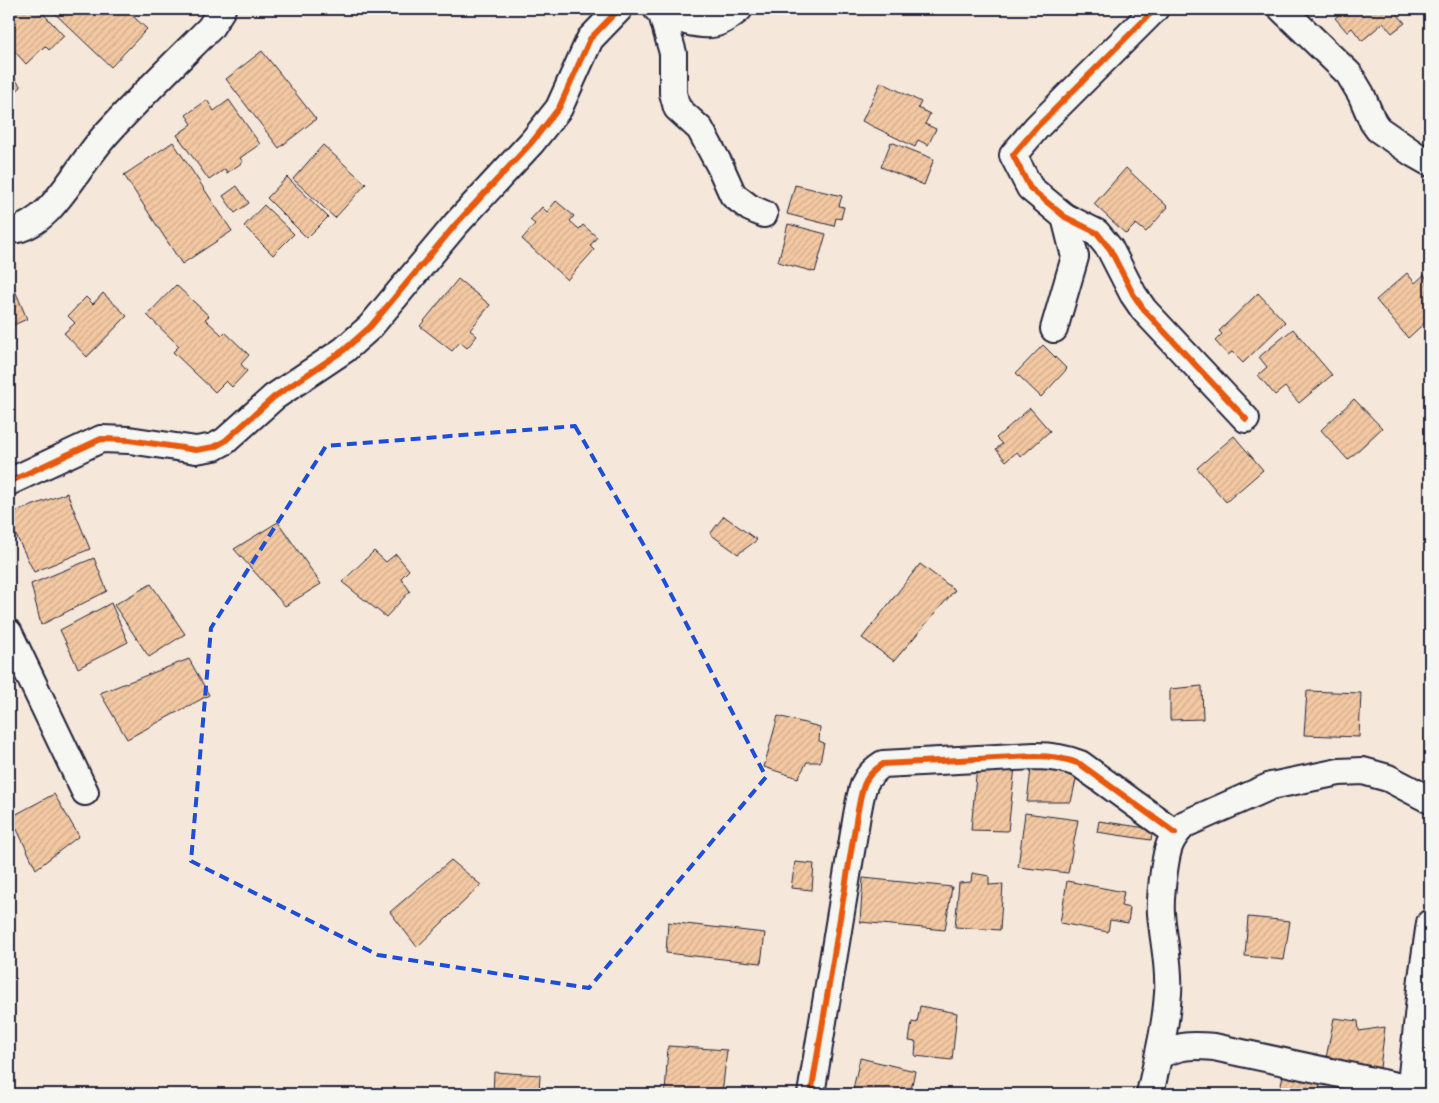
<svg xmlns="http://www.w3.org/2000/svg" width="1439" height="1103" viewBox="0 0 1439 1103" font-family="'Architects Daughter',sans-serif">
<style>
.building{fill:url(#building-hatch);stroke:#22223b}
.lines{fill:none;stroke-linecap:round;stroke-linejoin:round}
.minor-casing{stroke:#22223b;stroke-width:30}
.minor{stroke:#f6f6f2;stroke-width:26}
.cycleway-casing{stroke:#f6f6f2;stroke-width:9}
.cycleway{stroke:#e8590c;stroke-width:6}
.marked{fill:none;stroke:#1d4ed8;stroke-width:4;stroke-dasharray:10 6;stroke-linejoin:round}
</style>
<defs>
<pattern id="building-hatch" width="6" height="6" patternUnits="userSpaceOnUse" patternTransform="scale(1.25)"><rect width="6" height="6" fill="#f3c8a2"/><path d="M-1 1l2-2M0 6l6-6M5 7l2-2" fill="none" stroke="#d0ac8c"/></pattern>
</defs>
<rect width="100%" height="100%" fill="#f5e8da"/>
<filter id="ink" filterUnits="userSpaceOnUse"><feTurbulence type="fractalNoise" baseFrequency=".02" numOctaves="2"/><feDisplacementMap in="SourceGraphic" scale="10" xChannelSelector="R" yChannelSelector="G"/><feConvolveMatrix kernelMatrix="1 2 1 2 8 2 1 2 1" color-interpolation-filters="sRGB"/></filter>
<g filter="url(#ink)">
<g class="building">
<path d="M16,9H39L64,36L49,50L45,46L26,64L9,45V16Z"/>
<path d="M50,9H125L147,29L111,67Z"/>
<path d="M1336,9H1393L1405,23L1392,33L1383,23L1362,41L1352,28L1347,32L1335,18L1340,14Z"/>
<path d="M262,51L316,119L279,148L226,79Z"/>
<path d="M9,71L21,87L9,98Z"/>
<path d="M881,82L921,102L918,108L930,114L925,124L936,129L928,145L918,140L915,147L862,121Z"/>
<path d="M207,100L214,111L229,100L260,144L240,158L243,162L227,173L225,169L209,180L177,135L192,124L186,115Z"/>
<path d="M173,142L232,231L182,264L124,175Z"/>
<path d="M891,142L934,159L924,185L881,167Z"/>
<path d="M323,145L366,184L335,218L293,179Z"/>
<path d="M1126,168L1168,207L1146,232L1136,224L1126,234L1094,204Z"/>
<path d="M287,177L328,217L307,238L267,198Z"/>
<path d="M795,185L842,196L839,206L844,207L841,219L836,218L834,226L787,214Z"/>
<path d="M237,186L249,203L235,213L223,196Z"/>
<path d="M556,201L574,216L570,221L579,229L583,225L597,237L590,246L594,250L567,280L522,239L535,224L530,220L542,207L547,212Z"/>
<path d="M264,205L294,234L273,255L244,226Z"/>
<path d="M788,224L826,234L815,272L778,262Z"/>
<path d="M1407,273L1415,283L1424,275L1430,282V318L1408,338L1376,300Z"/>
<path d="M9,276L27,319L9,327Z"/>
<path d="M458,279L490,305L470,330L477,336L467,348L460,342L452,351L420,326Z"/>
<path d="M176,285L209,316L205,319L222,335L225,332L249,355L241,364L247,371L232,387L226,381L215,392L173,352L179,346L147,315Z"/>
<path d="M103,293L127,316L87,357L64,333L75,323L68,316L86,297L93,304Z"/>
<path d="M1258,293L1285,322L1243,363L1232,352L1228,355L1215,341L1222,334L1219,331Z"/>
<path d="M1293,329L1332,375L1299,403L1285,387L1275,395L1258,375L1267,367L1259,357Z"/>
<path d="M1043,345L1067,369L1041,397L1016,373Z"/>
<path d="M1354,399L1382,428L1348,460L1321,430Z"/>
<path d="M1030,408L1050,431L1021,457L1017,452L1006,461L996,449L1002,444L996,438Z"/>
<path d="M1234,436L1263,470L1226,502L1197,468Z"/>
<path d="M67,493L90,549L34,572L9,521V514Z"/>
<path d="M724,516L757,540L738,554L710,534Z"/>
<path d="M278,522L321,584L285,606L234,549Z"/>
<path d="M374,551L386,562L396,554L409,570L401,578L410,591L386,617L342,582Z"/>
<path d="M94,558L107,591L41,625L31,584Z"/>
<path d="M920,564L955,590L894,661L862,638Z"/>
<path d="M151,584L185,634L149,657L114,605Z"/>
<path d="M111,603L128,642L78,668L60,630Z"/>
<path d="M189,659L209,695L127,739L100,693Z"/>
<path d="M1202,686L1203,719L1170,720V689Z"/>
<path d="M1307,691L1361,693L1359,737L1304,735Z"/>
<path d="M778,716L820,727L819,741L824,743L820,762H807L798,778L764,767Z"/>
<path d="M1032,761L1079,766L1071,802H1027Z"/>
<path d="M977,765L1015,767L1008,831L971,830Z"/>
<path d="M54,794L79,836L36,869L11,817Z"/>
<path d="M1025,813L1078,820L1068,873L1018,867Z"/>
<path d="M1099,821L1153,829L1151,840L1097,832Z"/>
<path d="M451,860L481,885L417,947L390,912Z"/>
<path d="M795,862L814,864L812,890L791,888Z"/>
<path d="M972,873L989,876V885L1003,884L1000,930L955,927L959,883L971,882Z"/>
<path d="M863,878L952,887L945,930L860,922Z"/>
<path d="M1067,881L1124,892L1121,906L1130,908L1128,923L1110,920L1108,932L1060,923Z"/>
<path d="M1248,917L1290,921L1284,960L1245,956Z"/>
<path d="M668,922L765,933L761,963L666,953Z"/>
<path d="M920,1006L957,1013L952,1060L915,1056L916,1042L909,1041L912,1022L917,1023Z"/>
<path d="M1334,1018L1358,1021L1359,1031L1385,1027L1380,1068L1325,1063Z"/>
<path d="M668,1046L727,1050L722,1094H665Z"/>
<path d="M860,1058L915,1071L910,1094H852Z"/>
<path d="M1284,1070L1321,1078L1318,1094H1279Z"/>
<path d="M494,1072L540,1075L539,1094H493Z"/>
</g>
<g class="lines">
<g class="minor-casing">
<g id="minor">
<path d="M657,9C672,18 703,29 719,22C727,19 733,14 739,9"/>
<path d="M1155,9L1037,127L1013,155L1030,188L1065,217L1097,233L1110,249L1133,294L1144,310L1246,419"/>
<path d="M1282,9L1349,74L1361,94L1373,122L1378,129L1414,154L1430,163"/>
<path d="M661,11L673,53V93L677,108L700,129L720,166L733,195L750,208L764,214"/>
<path d="M9,229C22,232 39,219 48,210C71,186 86,156 109,131C141,96 176,62 210,28L222,9"/>
<path d="M1054,329L1075,257L1065,217"/>
<path d="M9,482L101,439L129,440L196,450L214,447L225,441L274,397L344,350L370,327L456,224L532,142L559,108L590,39L619,9"/>
<path d="M9,633L85,792"/>
<path d="M1159,1055C1182,1045 1189,1045 1214,1047L1410,1089"/>
<path d="M811,1094L857,815C862,791 861,778 883,764L1035,756C1052,756 1065,758 1080,764L1175,833"/>
<path d="M1150,1094C1157,1061 1166,1027 1168,993C1170,966 1163,939 1161,913C1160,899 1162,885 1164,871C1167,849 1169,839 1185,824L1271,786L1339,772L1363,771L1388,778L1430,800"/>
<path d="M1410,1094L1422,978L1430,923"/>
</g>
</g>
<use href="#minor" class="minor"/>
<g class="cycleway-casing">
<g id="cycleway">
<path d="M1155,9L1037,127L1013,155L1030,188L1065,217L1097,233L1110,249L1133,294L1144,310L1246,419"/>
<path d="M9,482L101,439L129,440L196,450L214,447L225,441L274,397L344,350L370,327L456,224L532,142L559,108L590,39L619,9"/>
<path d="M811,1094L857,815C862,791 861,778 883,764L1035,756C1052,756 1065,758 1080,764L1175,833"/>
</g>
</g>
<use href="#cycleway" class="cycleway"/>
</g>
</g>
<path class="marked" d="M575,426L661,575L766,777L589,988L378,955L191,861L211,628L326,446Z"/>
<rect width="1439" height="1103" fill="none" stroke="#f6f6f2" stroke-width="30"/>
<rect x="15" y="15" width="1409" height="1073" fill="none" stroke="#22223b" stroke-width="2" filter="url(#ink)"/>
</svg>
